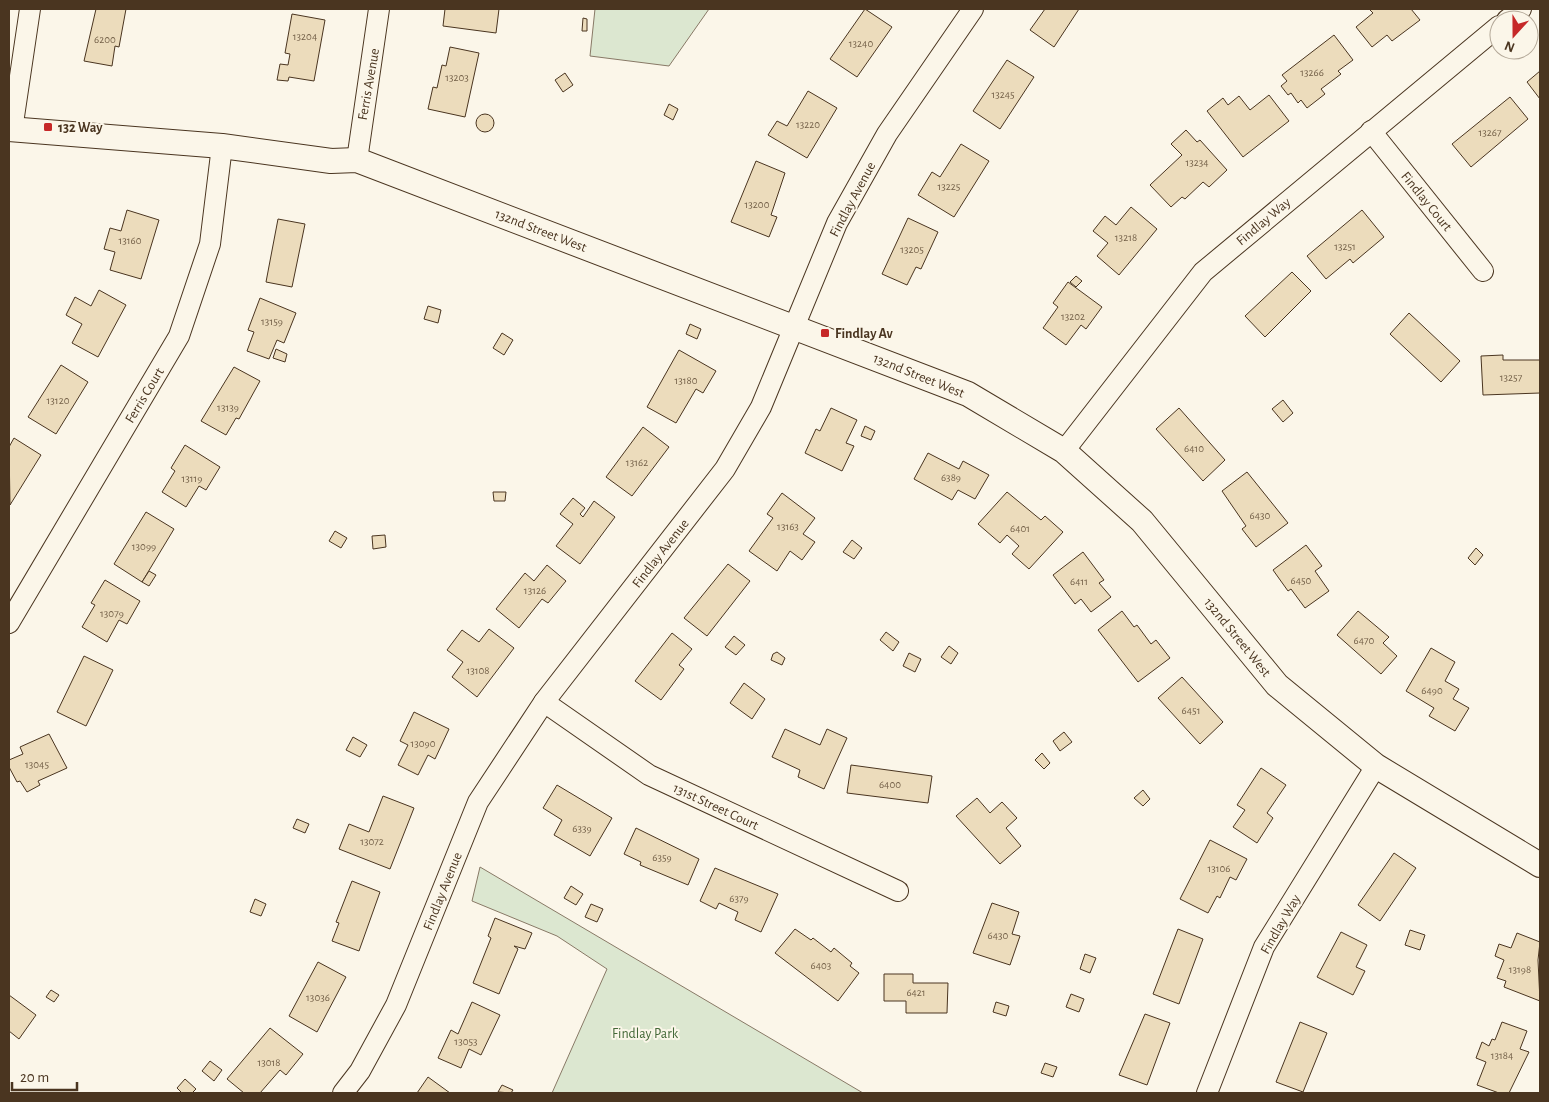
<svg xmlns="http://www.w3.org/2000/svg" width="1549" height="1102" viewBox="0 0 1549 1102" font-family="'Alegreya Sans',sans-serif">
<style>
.green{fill:#dce7d0;stroke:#887966}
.building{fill:#ecdcbc;stroke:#4a3520}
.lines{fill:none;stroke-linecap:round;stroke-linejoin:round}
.minor-casing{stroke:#4a3520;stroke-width:22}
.tertiary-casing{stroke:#4a3520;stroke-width:26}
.minor{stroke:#fbf6e9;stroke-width:20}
.tertiary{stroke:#fbf6e9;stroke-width:24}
.poi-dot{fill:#c62828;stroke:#fbf6e9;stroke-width:2}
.labels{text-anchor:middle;stroke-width:4;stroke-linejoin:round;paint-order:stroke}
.number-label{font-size:11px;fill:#725f47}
.street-label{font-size:14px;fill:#4a3520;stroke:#fbf6e9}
.poi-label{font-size:14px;font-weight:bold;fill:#4a3520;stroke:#fbf6e9;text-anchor:start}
.park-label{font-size:14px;fill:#436837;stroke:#fbf6e9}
</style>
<rect width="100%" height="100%" fill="#fbf6e9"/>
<g class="green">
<path d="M595,9H709L669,66L590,56Z"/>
<path d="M480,867L863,1093H552L607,969L557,936L472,901Z"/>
</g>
<g class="building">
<path d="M96,9H126L119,47L115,46L112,66L84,61Z"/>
<path d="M445,9H499L496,33L443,26Z"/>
<path d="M865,9L892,27L857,77L830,59Z"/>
<path d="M1045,9H1079L1054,47L1030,30Z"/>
<path d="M1369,9H1411L1420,20L1392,41L1387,35L1372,47L1356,27L1373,13Z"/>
<path d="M292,14L325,20L314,81L289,77L288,81L277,80L280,64L288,65L290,54L285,53Z"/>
<path d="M583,18L587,19V31H582Z"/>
<path d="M1334,35L1353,60L1338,71L1341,74L1321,89L1325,94L1307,108L1301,100L1298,103L1291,93L1288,95L1281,86L1287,81L1282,75Z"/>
<path d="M450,47L479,53L465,117L428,109L433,87L437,88L442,65L446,66Z"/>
<path d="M1007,60L1034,77L1000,129L973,111Z"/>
<path d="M1540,71V99L1527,82Z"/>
<path d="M565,73L573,85L563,92L555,80Z"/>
<path d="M808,91L837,108L807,158L768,135L777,121L787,126Z"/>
<path d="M1269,95L1289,121L1243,157L1207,111L1223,98L1228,105L1239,96L1250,110Z"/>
<path d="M1510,97L1528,119L1471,167L1452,144Z"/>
<path d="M669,104L678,109L673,120L664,115Z"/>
<circle cx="485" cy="123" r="9"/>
<path d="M1186,130L1197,142L1200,140L1227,170L1209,187L1203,182L1185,199L1182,197L1171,207L1150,185L1182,155L1171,144Z"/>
<path d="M961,144L989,161L954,217L918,195L932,172L940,177Z"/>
<path d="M756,161L785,173L771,215L777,217L769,237L731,222Z"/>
<path d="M1131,207L1157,229L1119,275L1097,256L1108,243L1093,231L1105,216L1116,225Z"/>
<path d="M127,210L159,220L141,279L110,270L115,252L104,249L110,228L121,231Z"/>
<path d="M1362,210L1384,237L1353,263L1350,259L1326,279L1307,256Z"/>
<path d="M908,218L938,232L921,269L916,267L907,285L882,274Z"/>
<path d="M278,219L305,224L292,287L266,282Z"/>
<path d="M1292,272L1311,291L1265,337L1245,316Z"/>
<path d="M1076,276L1082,281L1076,287L1070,282Z"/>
<path d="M1068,282L1102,307L1086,329L1081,325L1066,345L1043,328L1058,307L1053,303Z"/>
<path d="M99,290L126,305L98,357L72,343L82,324L66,315L75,297L91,306Z"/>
<path d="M260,298L296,313L284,343L277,340L269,359L247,351L254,332L248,330Z"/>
<path d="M428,306L441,310L438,323L424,319Z"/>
<path d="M1409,313L1460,361L1441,382L1390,334Z"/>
<path d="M690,324L701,329L697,339L686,334Z"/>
<path d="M502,333L513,340L504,355L493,348Z"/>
<path d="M276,349L287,354L285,362L273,358Z"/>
<path d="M679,350L716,371L703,393L696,389L676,423L647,407Z"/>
<path d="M1503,355V360H1540V393L1483,395L1481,356Z"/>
<path d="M61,365L88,382L56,434L28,417Z"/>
<path d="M234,367L260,381L239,419L236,418L226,435L201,421Z"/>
<path d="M1283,400L1293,413L1283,422L1272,409Z"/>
<path d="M831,408L857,420L846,443L854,446L842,471L805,453L816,429L820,431Z"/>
<path d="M1179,408L1225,460L1203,481L1156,429Z"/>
<path d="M865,426L875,431L871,440L861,436Z"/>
<path d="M643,427L669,447L632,496L606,477Z"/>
<path d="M14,438L41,455L10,505L9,447Z"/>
<path d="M185,445L220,467L206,490L199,486L186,507L162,492L175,471L171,468Z"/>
<path d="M928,453L959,469L963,461L989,475L975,499L958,490L952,500L914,479Z"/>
<path d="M1247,472L1288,523L1256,547L1242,529L1246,526L1222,491Z"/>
<path d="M493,492H506L505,501H494Z"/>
<path d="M1007,492L1041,520L1045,516L1063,532L1029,569L1012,554L1019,546L1007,535L1000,543L978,524Z"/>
<path d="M782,493L815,518L803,534L815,542L802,560L790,551L777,571L749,551L773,518L767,514Z"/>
<path d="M573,498L585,508L580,514L583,517L594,501L615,517L580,564L556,546L573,524L560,514Z"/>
<path d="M146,512L174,529L142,582L114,564Z"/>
<path d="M335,531L347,538L341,548L329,541Z"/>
<path d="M385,535L386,547L373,549L372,536Z"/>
<path d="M852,540L862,548L854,559L843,552Z"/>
<path d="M1306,545L1322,566L1315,571L1329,591L1305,608L1291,589L1288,591L1273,570Z"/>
<path d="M1476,548L1483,555L1475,565L1468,558Z"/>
<path d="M1083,552L1104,580L1099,583L1111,597L1091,612L1081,599L1075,604L1053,575Z"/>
<path d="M728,564L750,581L707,636L684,618Z"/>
<path d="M547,565L566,581L548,603L542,599L519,628L496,609L525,573L534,581Z"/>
<path d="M149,571L156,575L149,586L142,582Z"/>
<path d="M105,580L140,601L127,624L119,620L107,642L82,627L95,605L91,603Z"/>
<path d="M1122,611L1134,627L1137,625L1151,644L1156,640L1170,658L1138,682L1098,630Z"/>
<path d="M1358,611L1389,637L1383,643L1397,656L1381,674L1337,635Z"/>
<path d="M489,629L514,648L477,697L452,677L463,662L447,650L462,630L479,642Z"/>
<path d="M886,632L899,642L893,651L880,640Z"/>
<path d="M672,633L692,649L679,665L684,669L661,700L635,681Z"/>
<path d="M734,636L745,645L736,655L725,647Z"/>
<path d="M949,646L958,653L951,664L941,657Z"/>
<path d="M1431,648L1455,662L1445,681L1459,689L1453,699L1469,708L1455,731L1429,716L1434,708L1406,691Z"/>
<path d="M777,652L785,658L782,665L771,660L773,654Z"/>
<path d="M909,653L921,659L915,672L903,666Z"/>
<path d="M84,656L113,670L86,726L57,712Z"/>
<path d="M1182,677L1223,722L1200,744L1158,698Z"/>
<path d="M744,683L765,699L752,719L730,703Z"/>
<path d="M414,712L449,729L435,759L428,755L418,775L398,765L408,745L400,741Z"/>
<path d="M785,729L820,745L827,729L847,738L824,789L798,777L800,770L772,757Z"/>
<path d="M1064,732L1072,742L1060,751L1053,741Z"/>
<path d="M49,734L67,768L38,781L40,785L27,792L20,781L17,782L9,767V760L23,754L20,747Z"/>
<path d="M353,737L367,745L360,757L346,750Z"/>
<path d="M1042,753L1050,763L1044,769L1035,760Z"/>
<path d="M851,765L932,776L928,803L847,793Z"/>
<path d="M1261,768L1286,785L1267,813L1273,818L1257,843L1233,827L1245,810L1237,805Z"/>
<path d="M557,785L612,818L590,856L554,835L562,820L543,808Z"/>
<path d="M1143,790L1150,799L1143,806L1134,798Z"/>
<path d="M383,796L414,808L390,869L339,849L349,824L369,832Z"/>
<path d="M977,798L990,813L1002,802L1017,818L1006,828L1021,846L1000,864L956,816Z"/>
<path d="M297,819L309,824L305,833L293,828Z"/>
<path d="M636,828L699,859L688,885L640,865L641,862L624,854Z"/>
<path d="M1210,840L1247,859L1236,880L1230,877L1220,898L1217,896L1208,913L1180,899Z"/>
<path d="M1394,853L1416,868L1380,921L1358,905Z"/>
<path d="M715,868L778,894L761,932L735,920L738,912L719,903L716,909L700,901Z"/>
<path d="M352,881L380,892L359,951L332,941L339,923L336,922Z"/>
<path d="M571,886L583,894L576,905L564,898Z"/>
<path d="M255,899L266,904L261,916L250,912Z"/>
<path d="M992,903L1019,912L1012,934L1020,936L1010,965L973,953Z"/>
<path d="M591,904L603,909L597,922L585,917Z"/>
<path d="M495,918L532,933L525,949L514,946L518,949L499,994L473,983L491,938L488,936Z"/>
<path d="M795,929L811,940L813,938L831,952L834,948L852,963L850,966L859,973L838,1001L775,953Z"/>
<path d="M1178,929L1203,939L1179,1004L1153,994Z"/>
<path d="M1410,930L1425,935L1420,950L1405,945Z"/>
<path d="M1341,932L1367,945L1356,967L1365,971L1353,995L1317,977Z"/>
<path d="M1517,933L1540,942L1538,960L1540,1001L1504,987L1506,981L1497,978L1504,960L1495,956L1499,944L1511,948Z"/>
<path d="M1085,954L1096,958L1090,973L1080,969Z"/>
<path d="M318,962L346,977L317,1032L289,1016Z"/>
<path d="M884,974H913V983H948L947,1013H906V1001H884Z"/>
<path d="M51,990L59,995L54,1002L46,997Z"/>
<path d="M1071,994L1084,999L1079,1012L1066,1007Z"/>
<path d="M9,995L36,1015L19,1039L9,1031Z"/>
<path d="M472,1002L500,1015L481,1055L469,1049L461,1068L438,1058L451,1030L458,1034Z"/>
<path d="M996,1002L1009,1006L1006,1016L993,1012Z"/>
<path d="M1145,1014L1170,1023L1147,1085L1119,1075Z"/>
<path d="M1300,1022L1327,1033L1303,1092L1276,1082Z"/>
<path d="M1502,1022L1527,1031L1520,1049L1529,1052L1509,1093H1499L1477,1085L1486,1062L1476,1058L1482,1042L1489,1046L1492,1039L1495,1040Z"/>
<path d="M270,1028L303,1054L286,1075L280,1070L260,1093H244L227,1079Z"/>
<path d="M210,1061L222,1070L214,1081L202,1071Z"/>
<path d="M1045,1063L1057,1067L1053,1077L1041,1073Z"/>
<path d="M428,1077L450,1093H417Z"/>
<path d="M185,1079L196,1089L192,1093H182L177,1088Z"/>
<path d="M502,1085L513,1090L511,1093L498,1092Z"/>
</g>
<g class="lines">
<g class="minor-casing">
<g id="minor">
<path d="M1507,20L1521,9"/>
<path d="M12,130L30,9"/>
<path d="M1371,131L1483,271"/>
<path d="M357,160L379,9"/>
<path d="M1064,451L1203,272L1499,26"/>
<path d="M9,623L179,336L210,244L222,146"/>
<path d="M544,702L649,775L898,891"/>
<path d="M343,1093L360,1071L396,1005L478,802L544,702L725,469L761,407L837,223L887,134L973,9"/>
<path d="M1207,1093L1264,947L1376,766"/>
</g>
</g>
<g class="tertiary-casing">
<path id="tertiary" d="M9,129L222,146L331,161L357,160L968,394L1064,451L1142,521L1277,685L1376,766L1540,865"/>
</g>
<use href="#minor" class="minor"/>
<use href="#tertiary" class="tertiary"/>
</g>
<g class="poi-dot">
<rect x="43" y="122" width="10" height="10" rx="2.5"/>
<rect x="820" y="328" width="10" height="10" rx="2.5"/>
</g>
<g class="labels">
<g class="number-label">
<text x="305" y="40">13204</text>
<text x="105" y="43">6200</text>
<text x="861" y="47">13240</text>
<text x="1312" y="76">13266</text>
<text x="457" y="81">13203</text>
<text x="1003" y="98">13245</text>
<text x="808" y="128">13220</text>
<text x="1490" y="136">13267</text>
<text x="1197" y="166">13234</text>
<text x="949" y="190">13225</text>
<text x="757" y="208">13200</text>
<text x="1126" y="241">13218</text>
<text x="130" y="244">13160</text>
<text x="1345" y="250">13251</text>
<text x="912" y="253">13205</text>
<text x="1073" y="320">13202</text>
<text x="272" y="325">13159</text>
<text x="1511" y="381">13257</text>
<text x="686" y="384">13180</text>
<text x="58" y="404">13120</text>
<text x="228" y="411">13139</text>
<text x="1194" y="452">6410</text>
<text x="637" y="466">13162</text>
<text x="951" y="481">6389</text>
<text x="192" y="482">13119</text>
<text x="1260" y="519">6430</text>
<text x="788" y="530">13163</text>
<text x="1020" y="532">6401</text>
<text x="144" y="550">13099</text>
<text x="1301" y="584">6450</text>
<text x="1079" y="585">6411</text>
<text x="535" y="594">13126</text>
<text x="112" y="617">13079</text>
<text x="1364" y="644">6470</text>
<text x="478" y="674">13108</text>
<text x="1432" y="694">6490</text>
<text x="1191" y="714">6451</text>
<text x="423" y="747">13090</text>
<text x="37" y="768">13045</text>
<text x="890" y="788">6400</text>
<text x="582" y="832">6339</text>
<text x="372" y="845">13072</text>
<text x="662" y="861">6359</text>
<text x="1219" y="872">13106</text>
<text x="739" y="902">6379</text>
<text x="998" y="939">6430</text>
<text x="821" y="969">6403</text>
<text x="1520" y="973">13198</text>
<text x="916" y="996">6421</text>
<text x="318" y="1001">13036</text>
<text x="466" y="1045">13053</text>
<text x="1502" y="1059">13184</text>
<text x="269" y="1066">13018</text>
</g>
<g class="street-label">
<text transform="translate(368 84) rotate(-80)" y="5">Ferris Avenue</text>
<text transform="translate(852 199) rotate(-62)" y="5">Findlay Avenue</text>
<text transform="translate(1427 201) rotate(51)" y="5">Findlay Court</text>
<text transform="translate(1263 221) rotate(-40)" y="5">Findlay Way</text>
<text transform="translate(541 230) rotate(21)" y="5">132nd Street West</text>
<text transform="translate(919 375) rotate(22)" y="5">132nd Street West</text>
<text transform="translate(144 395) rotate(-59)" y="5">Ferris Court</text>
<text transform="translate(660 553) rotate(-52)" y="5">Findlay Avenue</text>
<text transform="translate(1238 637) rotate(51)" y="5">132nd Street West</text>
<text transform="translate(716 806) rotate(25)" y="5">131st Street Court</text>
<text transform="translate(442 891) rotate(-68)" y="5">Findlay Avenue</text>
<text transform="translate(1280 924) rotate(-60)" y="5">Findlay Way</text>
</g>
<g class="poi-label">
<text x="58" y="132">132 Way</text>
<text x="835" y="338">Findlay Av</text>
</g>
<g class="park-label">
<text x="645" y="1038">Findlay Park</text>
</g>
</g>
<rect width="1549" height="1102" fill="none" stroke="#4a3520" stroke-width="20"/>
<g transform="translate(1514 35) rotate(201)"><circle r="24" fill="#fbf6e9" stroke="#b4a999"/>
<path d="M0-4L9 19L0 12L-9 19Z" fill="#c62828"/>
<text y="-8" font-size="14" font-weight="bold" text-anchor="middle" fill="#4a3520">N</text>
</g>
<path d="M12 1082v8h65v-8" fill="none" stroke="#4a3520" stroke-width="2.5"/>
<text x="20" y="1082" font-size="15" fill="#4a3520" stroke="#fbf6e9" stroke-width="4" paint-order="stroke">20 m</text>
</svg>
